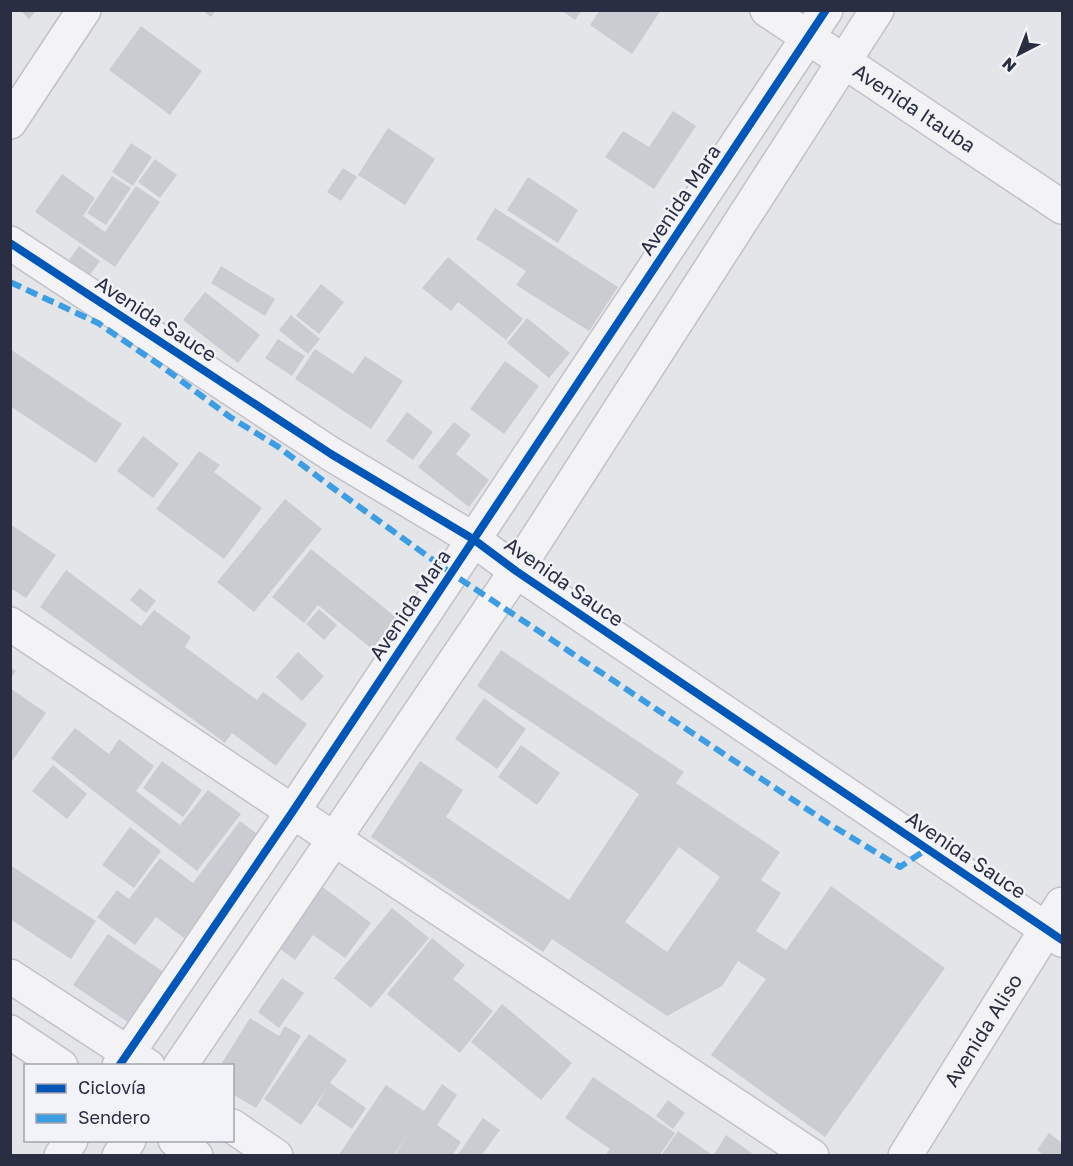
<svg xmlns="http://www.w3.org/2000/svg" width="1073" height="1166" viewBox="0 0 1073 1166" font-family="'Golos Text',sans-serif">
<style>
.building{fill:#cbccd1;fill-rule:evenodd}
.lines{fill:none;stroke-linecap:round;stroke-linejoin:round}
.street-casing{stroke:#c1c2c7;stroke-width:36}
.street{stroke:#f3f3f6;stroke-width:33}
.quiet{stroke:#3d9de3;stroke-width:6;stroke-dasharray:12 6;stroke-linecap:butt}
.cycleway-casing{stroke:#f2f3f8;stroke-width:11}
.cycleway{stroke:#0057b8;stroke-width:8}
.labels{text-anchor:middle;stroke-width:5;stroke-linejoin:round;paint-order:stroke}
.street-label{font-size:20px;fill:#2a2e43;stroke:#f2f3f8}
</style>
<rect width="100%" height="100%" fill="#e4e5e9"/>
<g class="building">
<path d="M20,10H37L29,19Z"/>
<path d="M202,10H216L211,17Z"/>
<path d="M561,10H582L575,20Z"/>
<path d="M600,10H661L632,54L590,25Z"/>
<path d="M141,26L202,71L170,115L109,70Z"/>
<path d="M673,111L696,126L654,189L605,157L623,131L649,147Z"/>
<path d="M388,128L435,159L405,205L358,175Z"/>
<path d="M131,143L152,157L133,186L112,172Z"/>
<path d="M155,159L177,175L160,198L138,182Z"/>
<path d="M343,168L357,177L341,201L327,192Z"/>
<path d="M62,174L95,198L83,216L105,232L136,186L160,202L115,267L35,212Z"/>
<path d="M112,176L131,188L106,225L87,213Z"/>
<path d="M528,177L578,210L558,243L507,210Z"/>
<path d="M495,208L618,287L589,331L516,285L526,271L476,239Z"/>
<path d="M79,246L100,261L89,276L69,260Z"/>
<path d="M448,257L523,319L506,340L458,302L451,311L422,288Z"/>
<path d="M221,266L275,299L265,316L211,283Z"/>
<path d="M321,284L344,302L319,334L296,316Z"/>
<path d="M205,292L260,335L238,363L183,320Z"/>
<path d="M291,315L320,339L308,354L279,330Z"/>
<path d="M527,318L570,353L549,378L507,343Z"/>
<path d="M278,339L305,356L292,376L265,358Z"/>
<path d="M10,349L122,424L96,463L10,406Z"/>
<path d="M315,349L353,374L365,356L403,381L371,429L295,379Z"/>
<path d="M505,361L539,386L504,434L470,409Z"/>
<path d="M407,412L433,432L413,460L386,441Z"/>
<path d="M454,422L471,435L456,454L489,480L469,507L418,467Z"/>
<path d="M143,436L179,464L153,498L117,471Z"/>
<path d="M199,451L220,465L214,472L262,508L224,559L156,509Z"/>
<path d="M285,499L322,529L254,612L217,582Z"/>
<path d="M10,524L56,555L26,598L10,588Z"/>
<path d="M311,549L397,618L372,649L318,605L304,623L272,597Z"/>
<path d="M66,570L141,626L154,610L191,637L185,647L257,700L263,692L307,724L276,766L232,733L225,743L40,607Z"/>
<path d="M140,588L156,601L146,613L130,600Z"/>
<path d="M319,609L337,625L324,640L306,624Z"/>
<path d="M501,650L684,772L676,783L780,852L761,880L781,893L756,931L786,950L831,886L945,968L825,1137L711,1055L766,979L738,961L722,986L667,1016L552,939L543,952L371,837L420,761L463,790L446,817L569,900L639,794L477,686ZM679,847L720,877L667,952L625,922Z"/>
<path d="M298,652L324,676L302,701L276,677Z"/>
<path d="M10,667L16,671L10,679Z"/>
<path d="M10,688L46,713L10,764Z"/>
<path d="M484,698L526,729L497,769L455,739Z"/>
<path d="M75,728L109,754L119,739L154,766L136,791L180,825L208,790L241,814L197,871L51,758Z"/>
<path d="M521,745L560,773L537,805L498,777Z"/>
<path d="M162,761L202,790L183,817L143,788Z"/>
<path d="M53,765L87,794L67,819L32,791Z"/>
<path d="M240,821L260,836L184,938L156,917L135,945L97,917L117,890L129,899L160,858L193,883Z"/>
<path d="M130,827L161,851L134,888L102,865Z"/>
<path d="M10,865L96,921L71,959L10,919Z"/>
<path d="M320,885L371,923L345,958L313,935L295,960L275,945Z"/>
<path d="M392,908L429,938L371,1008L334,978Z"/>
<path d="M108,934L165,973L131,1024L73,985Z"/>
<path d="M432,938L465,965L453,979L493,1011L460,1053L387,994Z"/>
<path d="M282,978L304,993L279,1028L258,1012Z"/>
<path d="M502,1004L572,1063L541,1100L471,1042Z"/>
<path d="M250,1018L279,1036L285,1026L301,1036L256,1108L232,1094V1066H220Z"/>
<path d="M309,1034L347,1060L330,1083L366,1108L352,1129L317,1105L327,1088L301,1125L264,1099Z"/>
<path d="M593,1077L675,1133L659,1156H605L610,1149L565,1118Z"/>
<path d="M442,1084L457,1095L437,1125L461,1142L452,1156H394L409,1133L393,1156H338L386,1085L424,1111Z"/>
<path d="M668,1100L685,1113L673,1129L656,1116Z"/>
<path d="M483,1118L500,1130L481,1156H457Z"/>
<path d="M678,1131L711,1154L709,1156H661Z"/>
<path d="M1049,1133L1062,1143V1156H1045L1037,1150Z"/>
<path d="M726,1135L756,1156H713Z"/>
</g>
<g class="lines">
<g class="street-casing">
<g id="street">
<path id="s1" d="M767,10L1062,207"/>
<path d="M10,122L84,10"/>
<path d="M10,243L331,454L473,539L516,571L1062,940"/>
<path d="M10,624L812,1156"/>
<path d="M10,976L148,1066"/>
<path d="M10,1032L61,1066"/>
<path d="M119,1066L293,811L826,10"/>
<path d="M180,1066L516,571L877,10"/>
<path d="M232,1126L276,1156"/>
<path d="M175,1140L196,1156"/>
<path d="M61,1156L71,1140"/>
<path d="M119,1156L129,1140"/>
<path id="s2" d="M905,1156L1062,904"/>
</g>
</g>
<use href="#street" class="street"/>
<path class="quiet" d="M10,282L98,323L164,368L230,417L277,446L329,485L451,573L831,825L900,867L927,849"/>
<g class="cycleway-casing">
<g id="cycleway">
<path d="M10,243L331,454L473,539L516,571L1062,940"/>
<path d="M119,1066L293,811L826,10"/>
</g>
</g>
<use href="#cycleway" class="cycleway"/>
</g>
<g class="labels">
<g class="street-label">
<text dy="7" stroke="none"><textPath href="#s1" startOffset="177">Avenida Itauba</textPath></text>
<text transform="translate(680 200) rotate(-56)" y="7">Avenida Mara</text>
<text transform="translate(156 319) rotate(33)" y="7">Avenida Sauce</text>
<text transform="translate(564 582) rotate(35)" y="7">Avenida Sauce</text>
<text transform="translate(410 605) rotate(-56)" y="7">Avenida Mara</text>
<text transform="translate(966 855) rotate(34)" y="7">Avenida Sauce</text>
<text dy="7" stroke="none"><textPath href="#s2" startOffset="148">Avenida Aliso</textPath></text>
</g>
</g>
<rect width="1073" height="1166" fill="none" stroke="#2a2e43" stroke-width="24"/>
<rect x="24" y="1064" width="210" height="78" fill="#f2f3f8" stroke="#a2a4b0" stroke-width="1.5"/>
<rect x="36" y="1084" width="30" height="9" fill="#0057b8" stroke="#a2a4b0" stroke-width="1.5"/>
<text x="78" y="1094" font-size="18" fill="#2a2e43">Ciclovía</text>
<rect x="36" y="1114" width="30" height="9" fill="#3d9de3" stroke="#a2a4b0" stroke-width="1.5"/>
<text x="78" y="1124" font-size="18" fill="#2a2e43">Sendero</text>
<g transform="translate(1019 54) rotate(222)" stroke="#f2f3f8" stroke-width="4.5" paint-order="stroke">
<path d="M0-4.5L10 22L0 15L-10 22Z" fill="#2a2e43"/>
<text y="-9" font-size="16" font-weight="bold" text-anchor="middle" fill="#2a2e43">N</text>
</g>
</svg>
